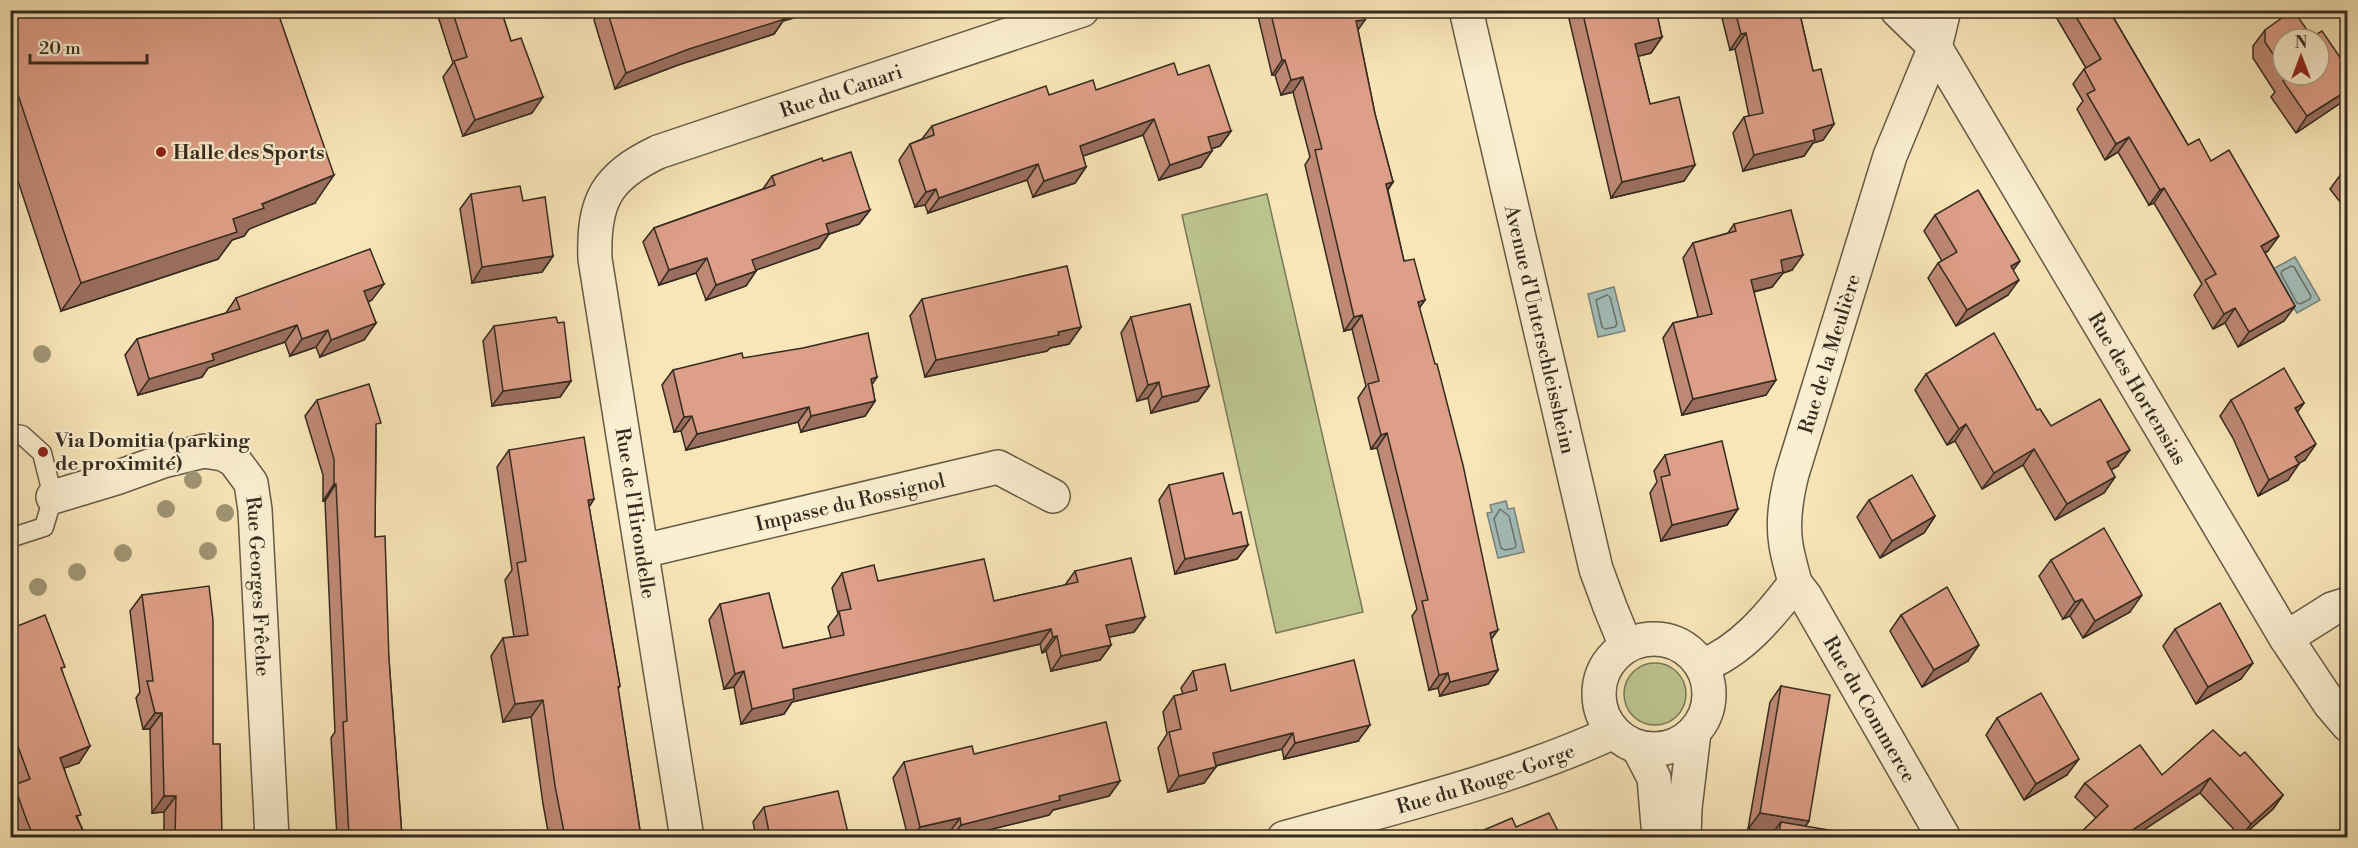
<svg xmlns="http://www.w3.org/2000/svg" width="2358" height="848" viewBox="0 0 2358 848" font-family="'Libre Bodoni',serif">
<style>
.green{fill:#bdc58f;stroke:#787858;stroke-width:1.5}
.water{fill:#a3bdba;stroke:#77837c;stroke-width:1.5}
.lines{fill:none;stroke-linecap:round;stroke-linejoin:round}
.shore{stroke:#6c746d;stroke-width:1.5}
.service-casing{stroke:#655a46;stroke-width:21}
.minor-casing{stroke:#655a46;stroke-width:36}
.tertiary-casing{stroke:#655a46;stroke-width:36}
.service{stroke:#fbefd1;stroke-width:18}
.minor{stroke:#fbefd1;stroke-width:33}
.tertiary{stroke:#fbefd1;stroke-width:33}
.tree{fill:#9f9574}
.wall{fill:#bf8975;stroke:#342b20;stroke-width:1.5;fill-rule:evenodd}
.shaded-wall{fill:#9b6f5f;stroke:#342b20;stroke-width:1.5}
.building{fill:#de9f88;stroke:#342b20;stroke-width:1.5}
.poi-dot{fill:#8f2418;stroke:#fbefd1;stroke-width:2}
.labels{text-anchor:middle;stroke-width:4.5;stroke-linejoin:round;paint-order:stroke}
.street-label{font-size:20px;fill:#342b20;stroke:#fbefd1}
.poi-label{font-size:20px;font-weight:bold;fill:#342b20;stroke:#fbefd1;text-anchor:start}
</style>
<rect width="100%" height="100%" fill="#f9e6b8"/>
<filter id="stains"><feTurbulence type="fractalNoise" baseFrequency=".00333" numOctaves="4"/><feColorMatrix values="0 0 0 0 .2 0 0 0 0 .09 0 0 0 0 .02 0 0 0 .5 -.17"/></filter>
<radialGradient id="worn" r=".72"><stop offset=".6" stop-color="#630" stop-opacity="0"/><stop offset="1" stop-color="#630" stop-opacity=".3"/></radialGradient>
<g class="green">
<path d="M1267,194L1363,612L1276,633L1182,215Z"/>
<circle cx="1655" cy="694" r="31"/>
</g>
<g class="water">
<path d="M2295,257L2320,300L2297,313L2271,270Z"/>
<path d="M1614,287L1625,331L1598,337L1588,294Z"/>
<path d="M1506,501L1508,509L1514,508L1524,552L1498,558L1487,513L1492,512L1490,505Z"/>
</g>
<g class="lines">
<g class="shore">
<path d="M2291,266L2294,267L2311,296L2310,299L2300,304L2297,303L2281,274L2282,271Z"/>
<path d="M1607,295L1610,297L1617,324L1615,327L1605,329L1602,327L1596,300Z"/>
<path d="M1500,509L1509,516L1516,545L1515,548L1505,550L1501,548L1494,519Z"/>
</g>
<g class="service-casing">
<path id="service" d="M10,433L22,435L42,453L53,497L44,527L10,538"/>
</g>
<g class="minor-casing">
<g id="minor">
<path id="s1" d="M1897,10L1935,47L2286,638L2330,704L2348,725"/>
<path id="s2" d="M53,497L116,478L163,461L204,451L223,454L234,460L251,483L255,510L272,838"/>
<path id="s3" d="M643,551L998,467L1053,496"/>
<path id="s4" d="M1795,583L1805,596L1944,838"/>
<path d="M2286,638L2332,609L2348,604"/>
<path id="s5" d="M1702,666C1741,651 1770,616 1795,583C1792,570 1788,558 1786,545C1782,521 1786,498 1792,474L1890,156L1935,47L1944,10"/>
<path id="s6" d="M687,838L595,259C593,201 606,177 658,152L1082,10"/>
<path id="s7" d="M1284,838C1395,807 1509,780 1614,732"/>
</g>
</g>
<g class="tertiary-casing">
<g id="tertiary">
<path id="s8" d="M1466,10L1596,569L1610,607L1626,646"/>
<circle cx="1654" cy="694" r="55"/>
<path d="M1638,747L1654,778L1659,838"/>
<path d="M1684,838L1685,808L1694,732"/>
</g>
</g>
<use href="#service" class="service"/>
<use href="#minor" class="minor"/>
<use href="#tertiary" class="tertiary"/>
</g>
<g class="tree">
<circle cx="42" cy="354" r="9"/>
<circle cx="193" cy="480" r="9"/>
<circle cx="166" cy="509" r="9"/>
<circle cx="225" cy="513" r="9"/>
<circle cx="208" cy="551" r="9"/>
<circle cx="123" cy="553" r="9"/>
<circle cx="77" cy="572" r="9"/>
<circle cx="38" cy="587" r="9"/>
</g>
<g class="wall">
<path d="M10,10L315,203L249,229L244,236L232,240L218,259L61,311L10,157Z"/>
<path d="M436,10H501L511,41L532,113L463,136L443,77L453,63Z"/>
<path d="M600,10H798L793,18L783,21L774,34L678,65L615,89L594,20Z"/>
<path d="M1262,10H1363L1358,30L1375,114L1393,182L1388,190L1404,261L1425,300L1419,308L1498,670L1488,684L1440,696L1438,688L1429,690L1412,616L1417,609L1377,448L1371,449L1358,398L1366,386L1352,329L1344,331L1305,165L1310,157L1293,92L1281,95L1275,75H1272L1258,16Z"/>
<path d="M1567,10H1656L1662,37L1651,53L1638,56L1650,104L1684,181L1611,198Z"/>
<path d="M1720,10H1799L1813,71L1834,124L1823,140L1813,143L1804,156L1743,171L1733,133L1744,117L1749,116L1735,49L1730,50Z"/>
<path d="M2052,10H2109L2188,145L2211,161L2268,251L2265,253L2295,306L2284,321L2238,347L2225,323L2213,329L2194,295L2202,284L2154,203L2149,205L2118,152L2105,160L2077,109L2083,101L2073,84L2084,69L2086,68Z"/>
<path d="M2265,30L2312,37L2345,100L2296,133L2271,97L2275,92L2253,58V46ZM2283,39L2319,75H2283Z"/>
<path d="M1178,75L1231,131L1220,146L1211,149L1201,167L1159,180L1143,135L1083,156L1086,167L1075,183L1033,197L1027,180L928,213L925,205L915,207L899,160L910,144L922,139L932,126L1049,95L1096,90Z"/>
<path d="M823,161L870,210L859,224L829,234L819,248L756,270V271L746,286L706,300L696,273L659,285L643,242L654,228L763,189L772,176Z"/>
<path d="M2348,169V212L2330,189L2341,174Z"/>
<path d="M471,194L523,201L553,256L542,272L472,283L460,209Z"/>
<path d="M1935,215L2008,295L1956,326L1928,278L1938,263L1942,261L1924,231Z"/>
<path d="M1734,224L1792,270L1783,273L1772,287L1754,292L1766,395L1682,415L1663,338L1673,323L1698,317L1683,258L1693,243L1728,233Z"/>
<path d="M236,298L372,300L368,302L376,323L364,340L320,357L316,347L290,356L285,342L208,368L202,377L138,395L125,355L137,339L226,313Z"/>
<path d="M922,299L1081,327L1069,344L1050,348L1047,351L925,377L910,316Z"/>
<path d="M1131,317L1209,386L1198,401L1151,413L1148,398L1137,401L1121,333Z"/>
<path d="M494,326L571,381L560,397L492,406L483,341Z"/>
<path d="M743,358L877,377L872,384L875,401L865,416L801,432L798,422L686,450L681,431L674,432L662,385L673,370Z"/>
<path d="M1926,374L2037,410L2051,426L2118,466L2111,470L2115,477L2104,493L2055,520L2023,465L1982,489L1955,441L1947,445L1915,390Z"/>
<path d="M317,400L376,429L375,537L389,660L402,837H337L331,738L335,732L325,501H323V475L305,416Z"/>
<path d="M2231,400L2304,403L2297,412L2305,460L2298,463L2288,480L2258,496L2233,438L2220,416Z"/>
<path d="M509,450L594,499L589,507L620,686L618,689L641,837H549L543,804L531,717L503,722L491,656L503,638L514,637L505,580L512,570L497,467Z"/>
<path d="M1665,455L1738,509L1727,525L1661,541L1650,493L1657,482L1654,471Z"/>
<path d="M1169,485L1233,514L1248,545L1237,559L1175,574L1159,500Z"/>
<path d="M1869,500L1935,516L1924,533L1880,558L1857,517Z"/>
<path d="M2051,560L2130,612L2083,638L2070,616L2063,619L2039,576Z"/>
<path d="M1075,571L1145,617L1134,632L1109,637L1111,645L1100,660L1051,671L1046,651L1042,653L1040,644L792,702L784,714L741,724L734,687L724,689L709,620L720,604L783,648L831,638L828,627L838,614L832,588L842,573L878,581L994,601L1065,585Z"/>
<path d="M142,595L213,744L222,837H164V812L152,813L150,729H143L136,698L140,692L130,611Z"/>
<path d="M1901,615L1968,661L1922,687L1890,631Z"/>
<path d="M10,629L62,670L79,763L64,768L78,819L86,837H15L10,824V790L15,785L10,773Z"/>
<path d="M2175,629L2241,679L2196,704L2163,646Z"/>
<path d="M1193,671L1231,691L1358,741L1284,759L1282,749L1216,766L1204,783L1168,792L1158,748L1167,734L1163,712L1174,696L1183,694L1181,688Z"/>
<path d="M1781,686L1809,821L1805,827L1870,837H1770L1773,833L1748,829L1770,702Z"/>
<path d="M1997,718L2067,775L2024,800L1986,735Z"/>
<path d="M974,754L1120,781L1109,796L1053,810L1049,815L960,837H950L949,833L931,837H908L893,778L904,762Z"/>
<path d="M2240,756L2283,795L2273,809L2241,837L2200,793L2096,818L2075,797L2085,783L2162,775Z"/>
<path d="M764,807L849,837H756L753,822Z"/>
</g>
<g class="shaded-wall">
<path d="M781,10H798L793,18L783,21L774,34L678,65L615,89L626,73Z"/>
<path d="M1365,20L1355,34L1356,21Z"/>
<path d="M1746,33L1735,49L1730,50L1741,34Z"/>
<path d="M1662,37L1651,53L1624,60L1635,44Z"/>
<path d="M1282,60H1285L1275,75H1272Z"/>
<path d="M1303,77L1293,92L1281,95L1291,80Z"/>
<path d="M2348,90V97L2345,100L2296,133L2307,116Z"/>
<path d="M543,97L532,113L463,136L475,120Z"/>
<path d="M1154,119L1143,135L1069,161L1080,146Z"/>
<path d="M1834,124L1823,140L1813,143L1804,156L1743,171L1754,155L1813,130Z"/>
<path d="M1231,131L1220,146L1197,153L1208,137Z"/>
<path d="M2129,137L2118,152L2105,160L2116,144Z"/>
<path d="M1212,151L1201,167L1159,180L1170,165Z"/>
<path d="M1038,164L1027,180L928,213L939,198Z"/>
<path d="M1695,165L1684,181L1611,198L1622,182Z"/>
<path d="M1086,167L1075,183L1033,197L1044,181Z"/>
<path d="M334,175L315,203L249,229L244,236L232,240L218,259L61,311L81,283L233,219L262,204Z"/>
<path d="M1393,182L1383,196L1386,184Z"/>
<path d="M2164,188L2154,203L2149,205L2160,190Z"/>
<path d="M936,189L925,205L915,207L926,192Z"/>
<path d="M870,210L859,224L829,234L819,248L742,275L752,260L826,224Z"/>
<path d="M2279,236L2268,251L2251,261L2261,246Z"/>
<path d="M1803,255L1792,270L1783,273L1772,287L1740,295L1751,280L1781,260Z"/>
<path d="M553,256L542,272L472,283L482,267Z"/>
<path d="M707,258L696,273L659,285L669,270Z"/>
<path d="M2020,261L2009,276L2011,266Z"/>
<path d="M756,271L746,286L706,300L716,285Z"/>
<path d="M2019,280L2008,295L1956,326L1967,310Z"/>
<path d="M384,284L372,300L352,308L364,291Z"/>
<path d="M1425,300L1415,314L1418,302Z"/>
<path d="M2295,306L2284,321L2238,347L2249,332Z"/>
<path d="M2235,308L2225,323L2213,329L2224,314Z"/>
<path d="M1362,315L1352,329L1344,331L1354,317Z"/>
<path d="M376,323L364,340L320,357L331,340Z"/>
<path d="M297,325L285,342L208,368L202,377L138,395L149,379L212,354Z"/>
<path d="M1081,327L1069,344L1050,348L1047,351L925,377L936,360Z"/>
<path d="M328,330L316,347L290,356L302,339Z"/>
<path d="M877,377L867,392L871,379Z"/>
<path d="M1776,380L1766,395L1682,415L1693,399Z"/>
<path d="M571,381L560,397L492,406L503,391Z"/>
<path d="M1159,382L1148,398L1137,401L1148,385Z"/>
<path d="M1209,386L1198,401L1151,413L1162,397Z"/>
<path d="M875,401L865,416L801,432L811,416Z"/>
<path d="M2304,403L2293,418L2295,408Z"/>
<path d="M809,407L798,422L686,450L697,434Z"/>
<path d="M692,416L681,431L674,432L684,417Z"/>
<path d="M1966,424L1955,441L1947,445L1959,429Z"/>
<path d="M1387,433L1377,448L1371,449L1381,435Z"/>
<path d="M2316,444L2305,460L2284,472L2295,457Z"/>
<path d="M2034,449L2023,465L1982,489L1994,473Z"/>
<path d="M2130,450L2118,466L2096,478L2107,462Z"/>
<path d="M2299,464L2288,480L2258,496L2269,480Z"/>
<path d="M2115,477L2104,493L2055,520L2067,504Z"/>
<path d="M334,484H336L325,501H323Z"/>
<path d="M594,499L582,517L588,500Z"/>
<path d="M1738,509L1727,525L1661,541L1672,525Z"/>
<path d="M1935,516L1924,533L1880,558L1892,541Z"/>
<path d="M1248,545L1237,559L1175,574L1185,559Z"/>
<path d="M2142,595L2130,612L2083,638L2095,621Z"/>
<path d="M2082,599L2070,616L2063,619L2075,602Z"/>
<path d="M1145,617L1134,632L1096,640L1106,625Z"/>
<path d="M1051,629L1040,644L792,702L784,714L741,724L752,709L793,689Z"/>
<path d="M1498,630L1488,644L1490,633Z"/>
<path d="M1057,636L1046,651L1042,653L1053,637Z"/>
<path d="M1111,645L1100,660L1051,671L1061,656Z"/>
<path d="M1979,645L1968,661L1922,687L1934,670Z"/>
<path d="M2253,663L2241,679L2196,704L2208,687Z"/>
<path d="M1498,670L1488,684L1440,696L1450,682Z"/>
<path d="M744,671L734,687L724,689L735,674Z"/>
<path d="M1448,673L1438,688L1429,690L1439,675Z"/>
<path d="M543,700L531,717L503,722L515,704Z"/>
<path d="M155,713H162L150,729H143Z"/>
<path d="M1370,725L1358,741L1284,759L1295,743Z"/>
<path d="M1293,733L1282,749L1202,769L1213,753Z"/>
<path d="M90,746L79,763L48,774L60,758Z"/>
<path d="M2079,759L2067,775L2024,800L2036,784Z"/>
<path d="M1216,767L1204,783L1168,792L1179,776Z"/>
<path d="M2210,778L2200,793L2133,837H2122Z"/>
<path d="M1120,781L1109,796L1053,810L1049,815L960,837H952L961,825L1059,796Z"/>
<path d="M2283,795L2273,809L2241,837L2251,824Z"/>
<path d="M164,796H176L164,812L152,813Z"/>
<path d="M1760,813L1809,821L1798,837L1781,822L1773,833L1748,829Z"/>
<path d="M960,818L949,833L931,837H912L920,827Z"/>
</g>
<g class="building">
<path d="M10,10H277L334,175L262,204L264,208L233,219L237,232L81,283L10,71Z"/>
<path d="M452,10H501L511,41L521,38L543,97L475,120L454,61L467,57Z"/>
<path d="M607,10H782L785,19L689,49L626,73Z"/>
<path d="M1270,10H1363L1365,20L1356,21L1375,114L1393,182L1386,184L1404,261L1414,259L1425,300L1418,302L1435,364H1437L1463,465L1498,630L1490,633L1498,670L1450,682L1448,673L1439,675L1422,601L1428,600L1387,433L1381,435L1368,384L1379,381L1362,315L1354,317L1315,150L1322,149L1303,77L1291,80L1285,60H1282Z"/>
<path d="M1582,10H1656L1662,37L1635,44L1650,104L1679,97L1695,165L1622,182Z"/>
<path d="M1735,10H1799L1813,71L1821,69L1834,124L1813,130L1815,140L1754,155L1744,117L1763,113L1746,33L1741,34Z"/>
<path d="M2072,10H2109L2188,145L2199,139L2211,161L2229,150L2279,236L2261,246L2295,306L2249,332L2235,308L2224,314L2205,280L2216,274L2164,188L2160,190L2129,137L2116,144L2087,94L2095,90L2084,69L2101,59Z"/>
<path d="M2293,10L2312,37L2322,31L2348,69V90L2307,116L2283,81L2288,77L2287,75H2319V39H2283V69L2265,42V30Z"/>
<path d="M1174,63L1178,75L1209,65L1231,131L1208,137L1212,151L1170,165L1154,119L1080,146L1086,167L1044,181L1038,164L939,198L936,189L926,192L910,144L934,135L932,126L1046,86L1049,95L1093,80L1096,90Z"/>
<path d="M851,152L870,210L826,224L829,233L752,260L756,271L716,285L707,258L669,270L654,228L775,185L772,176L822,158L823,161Z"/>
<path d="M2348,169V183L2341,174Z"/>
<path d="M520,186L523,201L545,197L553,256L482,267L471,194Z"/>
<path d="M1978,190L2020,261L2011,266L2019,280L1967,310L1938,263L1957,252L1935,215Z"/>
<path d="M1791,210L1803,255L1781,260L1783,272L1751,280L1776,380L1693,399L1673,323L1712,314L1693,243L1736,231L1734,224Z"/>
<path d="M370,249L384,284L364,291L376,323L331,340L328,330L302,339L297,325L212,354L214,360L149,379L137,339L240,309L236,298Z"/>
<path d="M1067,266L1081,327L1058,332L1059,335L936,360L922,299Z"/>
<path d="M1190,304L1209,386L1162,397L1159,382L1148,385L1131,317Z"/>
<path d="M556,317L558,323L564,322L571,381L503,391L494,326Z"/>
<path d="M868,333L877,377L871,379L875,401L811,416L809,407L697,434L692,416L684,417L673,370L742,353L743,358L803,348Z"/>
<path d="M1994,333L2037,410L2040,409L2051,426L2100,399L2130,450L2107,462L2115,477L2067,504L2034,449L1994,473L1966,424L1959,429L1926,374Z"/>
<path d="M2284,368L2304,403L2295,408L2316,444L2295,457L2299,464L2269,480L2243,423L2231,400Z"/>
<path d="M369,384L381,423L376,424L375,537L385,536L389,660L402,837H349L343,722L347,721L336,484H334V459L317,400Z"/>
<path d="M584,437L594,499L588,500L620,686L618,687L641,837H565L555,786L543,700L515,704L503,638L528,635L517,563L526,561L509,450Z"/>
<path d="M1722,441L1738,509L1672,525L1661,477L1670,475L1665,455Z"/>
<path d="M1223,473L1233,514L1241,512L1248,545L1185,559L1169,485Z"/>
<path d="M1912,475L1935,516L1892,541L1869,500Z"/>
<path d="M2104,528L2142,595L2095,621L2082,599L2075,602L2051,560Z"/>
<path d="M1131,558L1145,617L1106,625L1111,645L1061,656L1057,636L1053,637L1051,629L793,689L794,699L752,709L744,671L735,674L720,604L769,593L783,648L844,635L839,611L851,609L842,573L874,565L878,581L984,559L994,601L1078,582L1075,571Z"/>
<path d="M209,586L213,620V744H220L222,837H175L176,796H164L162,713H155L147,681H153L142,595Z"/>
<path d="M1947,587L1979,645L1934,670L1901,615Z"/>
<path d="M2220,603L2253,663L2208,687L2175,629Z"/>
<path d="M45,615L65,667L61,668L90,746L60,758L81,815L76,816L86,837H34L27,821L14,785L30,779L10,725V718L16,716L10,701V629Z"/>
<path d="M1354,660L1370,725L1295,743L1293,733L1213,753L1216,767L1179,776L1169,732L1181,729L1174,696L1197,690L1193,671L1225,664L1231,691Z"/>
<path d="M1781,686L1830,695L1809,821L1760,813Z"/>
<path d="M2041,693L2079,759L2036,784L1997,718Z"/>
<path d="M1106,722L1120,781L1059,796L1060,800L961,825L960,818L920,827L904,762L972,746L974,754Z"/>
<path d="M2213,730L2240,756L2245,752L2283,795L2251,824L2210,778L2122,837H2076L2108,806L2085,783L2140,745L2162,775Z"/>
<path d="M838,791L849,837H770L764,807Z"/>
<path d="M1549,813L1561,837H1452L1476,830L1477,833L1512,818L1516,827Z"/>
<path d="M1781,822L1870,837H1778Z"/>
<path d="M2348,822V837H2331Z"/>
</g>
<g class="poi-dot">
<circle cx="161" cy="152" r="6"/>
<circle cx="43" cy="452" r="6"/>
</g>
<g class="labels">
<g class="street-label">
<text dy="7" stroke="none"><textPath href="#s6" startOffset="914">Rue du Canari</textPath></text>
<text dy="7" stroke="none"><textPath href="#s8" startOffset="328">Avenue d'Unterschleissheim</textPath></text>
<text dy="7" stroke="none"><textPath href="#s5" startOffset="363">Rue de la Meulière</textPath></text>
<text dy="7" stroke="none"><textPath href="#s1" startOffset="450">Rue des Hortensias</textPath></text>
<text dy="7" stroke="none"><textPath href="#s3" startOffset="213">Impasse du Rossignol</textPath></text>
<text transform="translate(636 513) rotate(81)" y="7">Rue de l'Hirondelle</text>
<text dy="7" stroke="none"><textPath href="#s2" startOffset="322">Rue Georges Frêche</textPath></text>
<text dy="7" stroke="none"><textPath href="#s4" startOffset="147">Rue du Commerce</textPath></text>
<text dy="7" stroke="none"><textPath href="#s7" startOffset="210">Rue du Rouge-Gorge</textPath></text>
</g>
<g class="poi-label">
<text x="173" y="159">Halle des Sports</text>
<text x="55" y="447">Via Domitia (parking<tspan x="55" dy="23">de proximité)</tspan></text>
</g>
</g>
<rect width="2358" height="848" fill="none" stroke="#f9e6b8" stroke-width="36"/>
<rect x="12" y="12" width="2334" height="824" fill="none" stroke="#342b20" stroke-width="3"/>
<rect x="18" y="18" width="2322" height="812" fill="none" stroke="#342b20" stroke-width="1.5"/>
<g transform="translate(2301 57)"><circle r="28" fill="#fbefd1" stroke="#aba18a" stroke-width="1.5"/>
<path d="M0-4.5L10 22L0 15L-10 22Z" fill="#8f2418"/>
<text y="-9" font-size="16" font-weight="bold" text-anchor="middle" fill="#342b20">N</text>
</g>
<path d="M30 54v9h117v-9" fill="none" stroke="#342b20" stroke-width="3"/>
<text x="39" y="54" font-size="18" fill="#342b20" stroke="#fbefd1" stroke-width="4.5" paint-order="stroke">20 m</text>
<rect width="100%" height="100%" filter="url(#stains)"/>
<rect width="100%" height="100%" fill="url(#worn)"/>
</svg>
